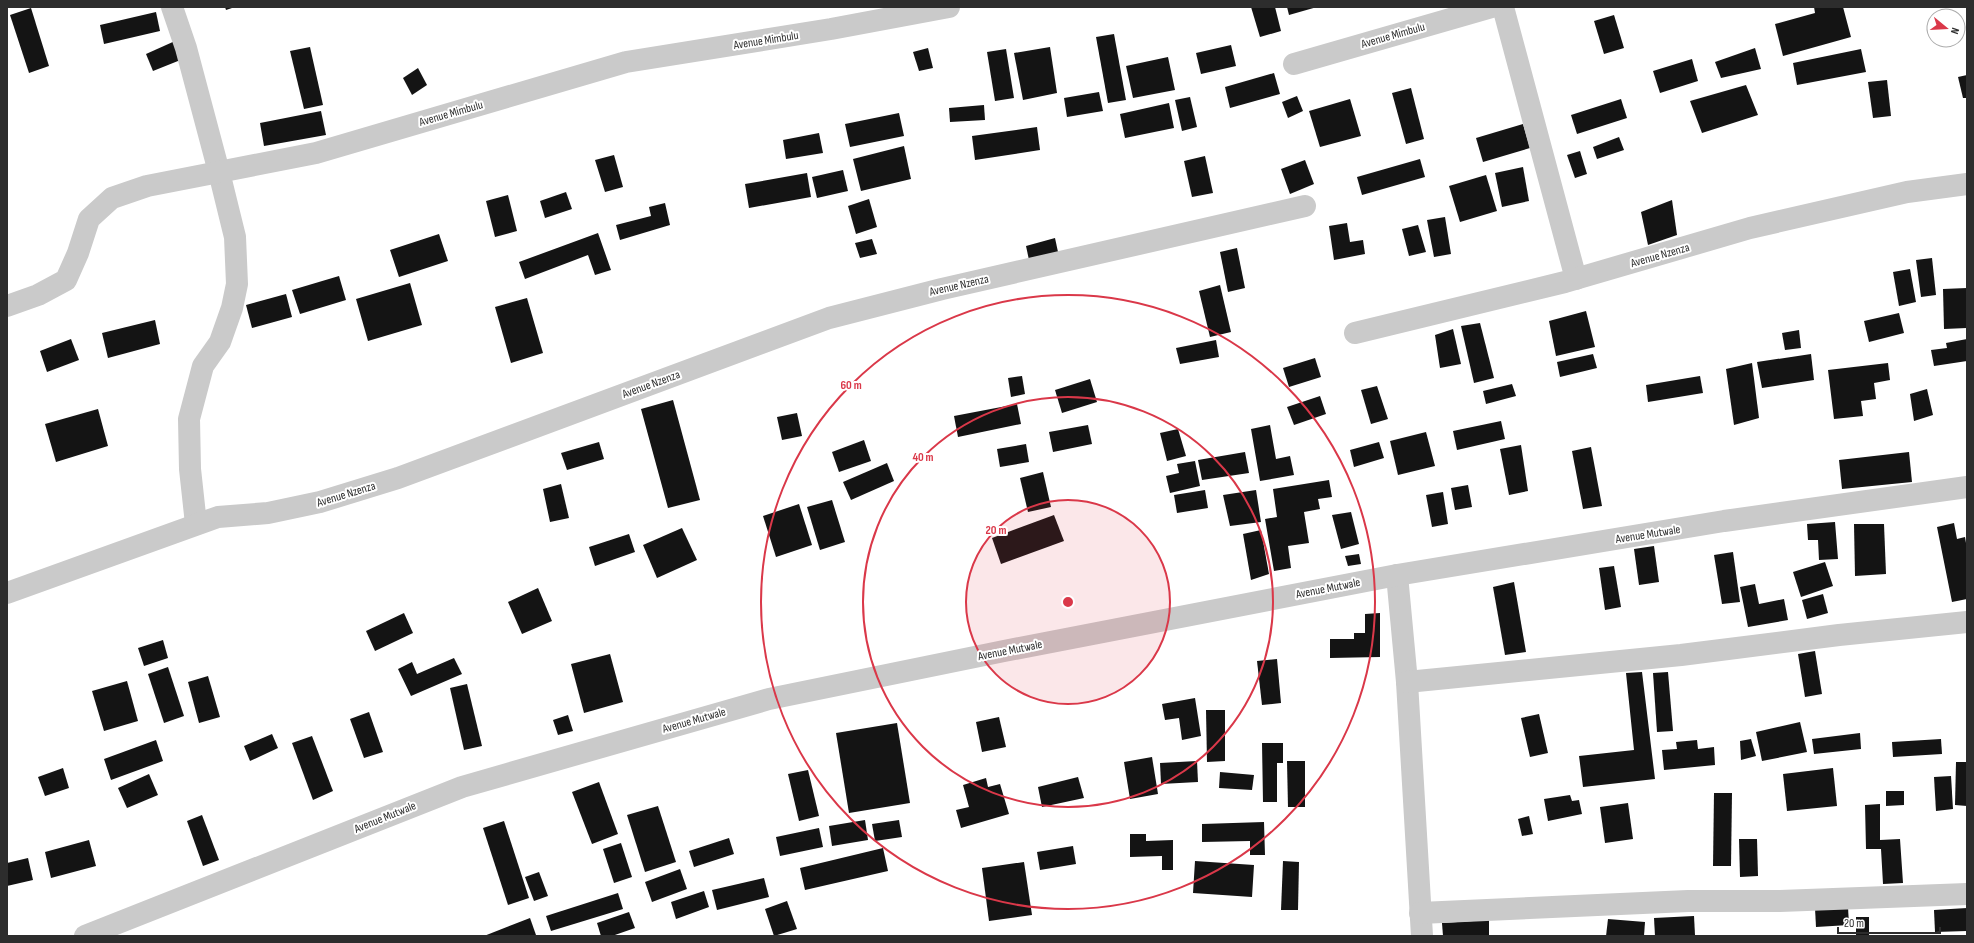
<svg xmlns="http://www.w3.org/2000/svg" width="1974" height="943" viewBox="0 0 1974 943" font-family="'Sofia Sans Condensed',sans-serif">
<style>
.building{fill:#141414}
.lines{fill:none;stroke-linecap:round;stroke-linejoin:round}
.minor{stroke:#cacaca;stroke-width:22}
.ring{fill:none;stroke:#da3849;stroke-width:2}
.labels{text-anchor:middle;stroke-width:4;stroke-linejoin:round;paint-order:stroke}
.street-label{font-size:12px;fill:#2d2d2d;stroke:#fff}
.centre{fill:#da3849;stroke:#fff;stroke-width:2}
.ring-label{font-size:12px;text-anchor:middle;font-weight:bold;fill:#da3849;stroke:#fff;stroke-width:4;stroke-linejoin:round;paint-order:stroke}
</style>
<rect width="100%" height="100%" fill="#fff"/>
<g class="building">
<path d="M225,7H235L226,10Z"/>
<path d="M1251,7H1275L1281,31L1260,37Z"/>
<path d="M1287,7H1317L1289,15Z"/>
<path d="M1814,7H1843L1851,37L1783,56L1775,24L1815,13Z"/>
<path d="M31,8L49,66L29,73L10,15Z"/>
<path d="M156,12L160,31L104,44L100,25Z"/>
<path d="M1614,15L1624,48L1604,54L1594,21Z"/>
<path d="M1114,34L1126,100L1108,103L1096,37Z"/>
<path d="M175,41L183,59L153,71L146,54Z"/>
<path d="M1231,45L1236,66L1201,74L1196,53Z"/>
<path d="M310,47L323,105L304,109L290,51Z"/>
<path d="M1050,47L1057,93L1023,100L1014,53Z"/>
<path d="M928,48L933,68L919,71L913,52Z"/>
<path d="M1755,48L1761,69L1721,78L1715,62Z"/>
<path d="M1006,49L1014,98L995,101L987,52Z"/>
<path d="M1861,49L1866,72L1797,85L1793,63Z"/>
<path d="M1168,57L1175,90L1133,98L1126,66Z"/>
<path d="M1692,59L1698,81L1660,93L1653,71Z"/>
<path d="M418,68L427,85L412,95L403,78Z"/>
<path d="M1274,73L1280,94L1230,108L1225,87Z"/>
<path d="M1967,75V98H1963L1958,77Z"/>
<path d="M1887,80L1891,116L1873,118L1868,82Z"/>
<path d="M1746,85L1758,115L1702,133L1690,101Z"/>
<path d="M1411,88L1424,139L1406,144L1392,93Z"/>
<path d="M1099,92L1103,111L1067,117L1064,98Z"/>
<path d="M1297,96L1303,111L1288,118L1282,102Z"/>
<path d="M1190,97L1197,127L1182,131L1175,100Z"/>
<path d="M1350,99L1361,136L1320,147L1309,111Z"/>
<path d="M1621,99L1627,118L1577,134L1571,115Z"/>
<path d="M1169,103L1174,128L1125,138L1120,114Z"/>
<path d="M984,105L985,120L950,122L949,108Z"/>
<path d="M321,111L326,135L264,146L260,123Z"/>
<path d="M899,113L904,136L850,147L845,124Z"/>
<path d="M1523,124L1530,148L1483,162L1476,138Z"/>
<path d="M1037,127L1040,150L975,160L972,136Z"/>
<path d="M819,133L823,153L786,159L783,140Z"/>
<path d="M1619,137L1624,150L1597,159L1593,147Z"/>
<path d="M904,146L911,179L861,191L853,159Z"/>
<path d="M1580,151L1587,174L1575,178L1567,155Z"/>
<path d="M614,155L623,187L605,192L595,160Z"/>
<path d="M1205,156L1213,193L1192,197L1184,161Z"/>
<path d="M1420,159L1425,177L1362,195L1357,177Z"/>
<path d="M1305,160L1314,184L1290,194L1281,169Z"/>
<path d="M1523,167L1529,201L1502,207L1495,173Z"/>
<path d="M843,170L848,191L817,198L812,177Z"/>
<path d="M807,173L811,197L749,208L745,184Z"/>
<path d="M1486,175L1497,211L1460,222L1449,186Z"/>
<path d="M566,192L572,209L545,218L540,201Z"/>
<path d="M508,195L517,231L495,237L486,201Z"/>
<path d="M869,199L877,227L856,234L848,206Z"/>
<path d="M1672,200L1677,235L1648,245L1641,212Z"/>
<path d="M665,203L670,225L620,240L616,225L651,216L649,207Z"/>
<path d="M1445,217L1451,254L1434,257L1427,220Z"/>
<path d="M1347,223L1350,242L1363,240L1365,254L1334,260L1329,226Z"/>
<path d="M1418,225L1426,252L1409,256L1402,229Z"/>
<path d="M598,233L611,270L595,275L588,255L525,279L519,262Z"/>
<path d="M439,234L448,261L399,277L390,250Z"/>
<path d="M1055,238L1058,252L1029,260L1026,246Z"/>
<path d="M872,239L877,254L860,258L855,243Z"/>
<path d="M1237,248L1245,288L1228,292L1220,252Z"/>
<path d="M1932,258L1936,295L1921,297L1916,260Z"/>
<path d="M1910,269L1916,302L1899,306L1893,272Z"/>
<path d="M339,276L346,300L300,314L292,290Z"/>
<path d="M410,283L422,325L368,341L356,299Z"/>
<path d="M1220,285L1231,332L1210,337L1199,291Z"/>
<path d="M1967,288V328L1944,329L1943,289Z"/>
<path d="M286,294L292,317L252,328L246,305Z"/>
<path d="M527,298L543,353L511,363L495,307Z"/>
<path d="M1586,311L1595,347L1556,356L1549,321Z"/>
<path d="M1899,313L1904,333L1869,342L1864,321Z"/>
<path d="M155,320L160,344L108,358L102,333Z"/>
<path d="M1480,323L1494,378L1474,383L1461,326Z"/>
<path d="M1453,329L1461,364L1440,368L1435,335Z"/>
<path d="M1799,330L1801,348L1785,350L1782,333Z"/>
<path d="M71,339L79,360L47,372L40,351Z"/>
<path d="M1967,339V361L1934,366L1931,350L1947,348L1946,343Z"/>
<path d="M1216,340L1219,357L1180,364L1176,348Z"/>
<path d="M1593,354L1597,368L1560,377L1557,362Z"/>
<path d="M1811,354L1814,380L1762,388L1757,362Z"/>
<path d="M1315,358L1321,377L1289,387L1283,368Z"/>
<path d="M1752,363L1759,418L1734,425L1726,369Z"/>
<path d="M1888,363L1890,380L1874,383L1876,399L1861,401L1863,416L1834,419L1828,370Z"/>
<path d="M1022,376L1025,394L1011,397L1008,378Z"/>
<path d="M1700,376L1703,393L1648,402L1646,385Z"/>
<path d="M1090,379L1097,402L1062,413L1055,390Z"/>
<path d="M1512,384L1516,396L1486,404L1483,391Z"/>
<path d="M1377,386L1388,419L1371,424L1361,390Z"/>
<path d="M1927,389L1933,415L1914,421L1910,394Z"/>
<path d="M1320,396L1326,414L1294,425L1287,407Z"/>
<path d="M673,400L700,500L668,508L641,409Z"/>
<path d="M1017,404L1021,424L958,437L954,416Z"/>
<path d="M98,409L108,446L56,462L45,424Z"/>
<path d="M797,413L802,436L782,440L777,417Z"/>
<path d="M1501,421L1505,439L1457,450L1453,431Z"/>
<path d="M1088,425L1092,444L1053,452L1049,432Z"/>
<path d="M1270,425L1276,459L1290,456L1294,475L1260,481L1251,429Z"/>
<path d="M1178,429L1186,456L1167,461L1160,433Z"/>
<path d="M1426,432L1435,466L1398,475L1390,441Z"/>
<path d="M864,440L871,461L839,472L832,452Z"/>
<path d="M599,442L604,459L567,470L561,453Z"/>
<path d="M1379,442L1384,458L1354,467L1350,450Z"/>
<path d="M1026,444L1029,462L1000,467L997,449Z"/>
<path d="M1521,445L1528,491L1509,495L1500,449Z"/>
<path d="M1591,447L1602,506L1583,509L1572,451Z"/>
<path d="M1245,452L1249,473L1202,480L1198,460Z"/>
<path d="M1909,452L1912,482L1842,489L1839,460Z"/>
<path d="M1195,461L1200,486L1170,493L1166,476L1179,473L1177,464Z"/>
<path d="M887,463L894,481L851,500L843,482Z"/>
<path d="M1043,472L1051,507L1028,512L1020,478Z"/>
<path d="M1329,480L1332,497L1318,499L1320,509L1304,512L1309,543L1288,546L1291,568L1274,571L1265,519L1277,517L1273,489Z"/>
<path d="M561,484L569,518L550,522L543,489Z"/>
<path d="M1468,485L1472,507L1455,510L1451,488Z"/>
<path d="M1205,490L1208,508L1177,513L1174,495Z"/>
<path d="M1256,490L1261,522L1230,526L1223,495Z"/>
<path d="M1443,492L1448,524L1432,527L1426,495Z"/>
<path d="M832,500L845,542L820,550L807,507Z"/>
<path d="M799,504L812,545L776,557L763,516Z"/>
<path d="M1351,512L1359,544L1341,549L1332,515Z"/>
<path d="M1054,515L1064,541L1001,564L992,538Z"/>
<path d="M1835,522L1838,559L1819,560L1818,540H1808L1807,524Z"/>
<path d="M1954,523L1957,539L1965,537L1967,549V599L1952,602L1937,527Z"/>
<path d="M1854,524H1884L1886,574L1855,576Z"/>
<path d="M682,528L697,560L657,578L643,545Z"/>
<path d="M1261,530L1269,574L1251,580L1243,534Z"/>
<path d="M629,534L635,552L595,566L589,547Z"/>
<path d="M1654,546L1659,582L1639,585L1634,549Z"/>
<path d="M1733,552L1740,602L1722,604L1714,555Z"/>
<path d="M1359,554L1361,564L1348,566L1345,556Z"/>
<path d="M1825,562L1833,586L1801,597L1793,572Z"/>
<path d="M1614,566L1621,607L1605,610L1599,568Z"/>
<path d="M1514,582L1526,652L1505,655L1493,587Z"/>
<path d="M1755,584L1759,604L1784,599L1788,620L1748,627L1740,587Z"/>
<path d="M538,588L552,621L522,634L508,602Z"/>
<path d="M1823,594L1828,613L1807,619L1802,600Z"/>
<path d="M404,613L413,633L375,651L366,631Z"/>
<path d="M1380,613V657L1330,658V639H1354V633H1365V614Z"/>
<path d="M163,640L168,658L144,666L138,648Z"/>
<path d="M1815,651L1822,694L1805,697L1798,654Z"/>
<path d="M610,654L623,702L584,713L571,664Z"/>
<path d="M454,658L462,674L411,696L398,669L412,662L417,674Z"/>
<path d="M1277,659L1281,703L1262,705L1257,661Z"/>
<path d="M168,667L184,716L164,723L148,674Z"/>
<path d="M1642,672L1655,779L1583,787L1579,756L1634,750L1626,673Z"/>
<path d="M1668,672L1673,731L1657,732L1653,673Z"/>
<path d="M208,676L220,717L199,723L188,682Z"/>
<path d="M127,681L138,721L104,731L92,691Z"/>
<path d="M467,684L482,746L464,750L450,688Z"/>
<path d="M1195,698L1201,736L1182,740L1179,718L1165,720L1162,704Z"/>
<path d="M1206,710H1225V761L1207,762Z"/>
<path d="M369,712L383,752L364,758L350,719Z"/>
<path d="M1539,714L1548,753L1530,757L1521,718Z"/>
<path d="M568,715L573,731L558,735L553,720Z"/>
<path d="M999,717L1006,747L982,752L976,722Z"/>
<path d="M1800,722L1807,752L1762,761L1756,732Z"/>
<path d="M897,723L910,803L849,813L836,733Z"/>
<path d="M1860,733L1861,749L1814,754L1812,739Z"/>
<path d="M272,734L278,748L250,761L244,746Z"/>
<path d="M312,736L333,791L313,800L292,743Z"/>
<path d="M1751,739L1756,756L1741,760L1740,741Z"/>
<path d="M1941,739L1942,754L1893,757L1892,742Z"/>
<path d="M156,740L163,761L111,780L104,759Z"/>
<path d="M1697,740L1698,749L1714,747L1715,765L1664,770L1662,750L1677,749L1676,742Z"/>
<path d="M1262,743H1283V763H1277V802H1263Z"/>
<path d="M1152,757L1158,794L1130,799L1124,762Z"/>
<path d="M1197,761L1198,782L1161,784L1160,763Z"/>
<path d="M1287,761H1305V807H1288Z"/>
<path d="M1956,762H1967V806L1955,805Z"/>
<path d="M63,768L69,788L45,796L38,777Z"/>
<path d="M1833,768L1837,806L1787,811L1783,774Z"/>
<path d="M808,770L819,816L799,821L788,774Z"/>
<path d="M1220,772L1254,775L1252,790L1219,788Z"/>
<path d="M149,774L158,795L127,808L118,788Z"/>
<path d="M1951,776L1953,809L1936,811L1934,777Z"/>
<path d="M1078,777L1084,798L1042,807L1038,787Z"/>
<path d="M986,778L988,787L1000,784L1009,814L961,828L956,810L969,807L963,785Z"/>
<path d="M599,782L618,834L592,844L572,792Z"/>
<path d="M1886,791H1904V805L1886,806Z"/>
<path d="M1714,793H1732L1731,866H1713Z"/>
<path d="M1570,795L1572,801L1579,800L1582,814L1548,821L1544,799Z"/>
<path d="M1628,803L1633,839L1605,843L1600,807Z"/>
<path d="M1880,804V840L1900,839L1903,883L1883,884L1881,849H1866L1865,805Z"/>
<path d="M658,806L676,862L645,872L627,815Z"/>
<path d="M202,815L219,860L203,866L187,821Z"/>
<path d="M1529,816L1533,834L1522,836L1518,819Z"/>
<path d="M865,820L868,840L832,846L829,826Z"/>
<path d="M899,820L902,837L875,841L872,824Z"/>
<path d="M504,821L529,898L508,905L483,828Z"/>
<path d="M1264,822L1265,855H1250V841L1202,842V824Z"/>
<path d="M819,828L823,847L780,856L776,837Z"/>
<path d="M1130,834H1146V841L1173,840V870H1162V856L1130,857Z"/>
<path d="M729,838L734,854L694,867L689,851Z"/>
<path d="M1739,839H1757L1758,876L1740,877Z"/>
<path d="M89,840L96,866L51,878L45,852Z"/>
<path d="M621,843L632,877L614,883L603,849Z"/>
<path d="M1073,846L1076,864L1040,870L1037,852Z"/>
<path d="M883,848L888,871L805,890L800,868Z"/>
<path d="M28,858L33,880L7,886V863Z"/>
<path d="M1195,861L1254,865L1252,897L1193,893Z"/>
<path d="M1283,861L1299,862L1298,910H1281Z"/>
<path d="M1024,862L1032,915L989,921L982,868Z"/>
<path d="M680,869L687,889L652,902L645,882Z"/>
<path d="M539,872L548,896L534,901L525,877Z"/>
<path d="M764,878L769,897L717,910L712,890Z"/>
<path d="M704,891L709,907L676,919L671,902Z"/>
<path d="M618,893L623,909L551,931L546,916Z"/>
<path d="M787,901L797,929L774,936L765,909Z"/>
<path d="M1848,907L1849,925L1816,927L1815,908Z"/>
<path d="M1967,908V931L1935,932L1934,910Z"/>
<path d="M629,912L635,928L612,936H601L597,923Z"/>
<path d="M1694,916L1695,935L1655,936L1654,918Z"/>
<rect x="1856" y="917" width="13" height="19"/>
<path d="M530,918L536,935L484,936Z"/>
<path d="M1608,919L1645,922L1644,936H1606Z"/>
<path d="M1489,920V936H1443L1442,923Z"/>
</g>
<g class="lines">
<g class="minor">
<path d="M172,7L186,48L219,172L235,237L237,284L232,308L220,342L203,366L189,419L190,469L196,524"/>
<path d="M1503,7L1576,279"/>
<path d="M1294,64L1492,7"/>
<path d="M7,306L38,295L66,280L78,253L89,219L112,198L147,186L316,153L626,62L831,29L949,7"/>
<path d="M1355,333L1565,282L1750,228L1907,192L1967,184"/>
<path d="M1397,575L1407,682L1422,936"/>
<path d="M7,593L218,517L268,513L320,502L398,478L829,318L942,289L1305,206"/>
<path d="M1407,682L1681,655L1839,635L1967,622"/>
<path d="M1420,913L1688,901H1780L1967,894"/>
<path d="M85,936L462,787L769,699L1004,651L1397,575L1724,521L1967,487"/>
</g>
</g>
<circle cx="1068" cy="602" r="102" fill="#da3849" fill-opacity=".12"/>
<g class="ring">
<circle cx="1068" cy="602" r="102"/>
<circle cx="1068" cy="602" r="205"/>
<circle cx="1068" cy="602" r="307"/>
</g>
<g class="labels">
<g class="street-label">
<text transform="translate(1393 35) rotate(-16)" y="4">Avenue Mimbulu</text>
<text transform="translate(766 40) rotate(-9)" y="4">Avenue Mimbulu</text>
<text transform="translate(451 113) rotate(-16)" y="4">Avenue Mimbulu</text>
<text transform="translate(1660 255) rotate(-16)" y="4">Avenue Nzenza</text>
<text transform="translate(959 285) rotate(-13)" y="4">Avenue Nzenza</text>
<text transform="translate(651 384) rotate(-20)" y="4">Avenue Nzenza</text>
<text transform="translate(346 494) rotate(-17)" y="4">Avenue Nzenza</text>
<text transform="translate(1648 534) rotate(-9)" y="4">Avenue Mutwale</text>
<text transform="translate(1328 588) rotate(-11)" y="4">Avenue Mutwale</text>
<text transform="translate(1010 650) rotate(-11)" y="4">Avenue Mutwale</text>
<text transform="translate(694 720) rotate(-16)" y="4">Avenue Mutwale</text>
<text transform="translate(385 817) rotate(-22)" y="4">Avenue Mutwale</text>
</g>
</g>
<circle cx="1068" cy="602" r="6" class="centre"/>
<g class="ring-label">
<text x="851" y="389">60 m</text>
<text x="923" y="461">40 m</text>
<text x="996" y="534">20 m</text>
</g>
<rect width="1974" height="943" fill="none" stroke="#2d2d2d" stroke-width="16"/>
<g transform="translate(1946 28) rotate(108)"><circle r="19" fill="#ffffff" stroke="#ababab"/>
<path d="M0-3L7 15L0 10L-7 15Z" fill="#da3849"/>
<text y="-6" font-size="11" font-weight="bold" text-anchor="middle" fill="#2d2d2d">N</text>
</g>
<path d="M1838 927v6h102v-6" fill="none" stroke="#2d2d2d" stroke-width="2"/>
<text x="1844" y="927" font-size="12" fill="#2d2d2d" stroke="#ffffff" stroke-width="3" paint-order="stroke">20 m</text>
</svg>
